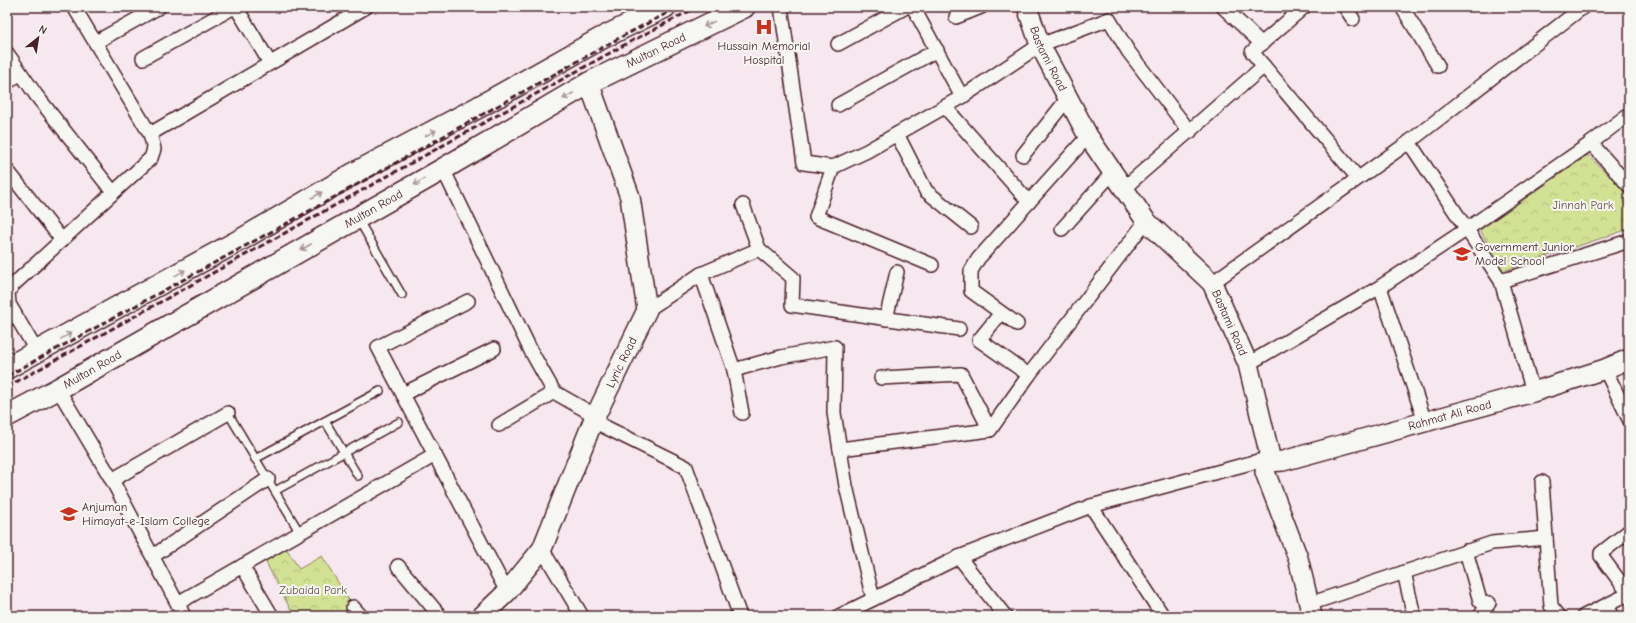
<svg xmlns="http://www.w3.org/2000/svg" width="1636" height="623" viewBox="0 0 1636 623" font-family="'Comic Neue',sans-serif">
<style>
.park{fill:url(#park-crowns);stroke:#8e8060}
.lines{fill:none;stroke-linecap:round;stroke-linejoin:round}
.lane-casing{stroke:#4a1f2b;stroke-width:10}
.street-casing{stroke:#4a1f2b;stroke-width:16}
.secondary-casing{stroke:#4a1f2b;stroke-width:22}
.primary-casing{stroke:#4a1f2b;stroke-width:24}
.lane{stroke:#f6f6f2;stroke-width:7}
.street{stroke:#f6f6f2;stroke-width:13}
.secondary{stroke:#f6f6f2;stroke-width:19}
.primary{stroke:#f6f6f2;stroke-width:21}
.rail{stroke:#4a1f2b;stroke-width:3;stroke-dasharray:6 3;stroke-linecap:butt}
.oneway{stroke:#a99598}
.labels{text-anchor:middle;stroke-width:4;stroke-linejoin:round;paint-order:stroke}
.poi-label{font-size:12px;fill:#4a1f2b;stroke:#f6f6f2;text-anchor:start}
.street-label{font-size:12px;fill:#4a1f2b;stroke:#f6f6f2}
.park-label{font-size:12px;fill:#6c5045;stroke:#f6f6f2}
</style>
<defs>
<pattern id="park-crowns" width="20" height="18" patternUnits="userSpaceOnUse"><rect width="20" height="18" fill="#d2e194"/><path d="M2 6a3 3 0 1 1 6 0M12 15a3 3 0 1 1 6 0" fill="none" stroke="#b6c180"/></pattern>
</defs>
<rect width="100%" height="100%" fill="#f7e7ee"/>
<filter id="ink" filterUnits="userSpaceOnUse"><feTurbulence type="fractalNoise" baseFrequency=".025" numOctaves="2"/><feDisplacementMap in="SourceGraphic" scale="8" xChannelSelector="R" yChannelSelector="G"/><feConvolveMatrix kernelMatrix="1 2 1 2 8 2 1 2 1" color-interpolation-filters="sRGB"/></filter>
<g filter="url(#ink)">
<g class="park">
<path d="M1588,155L1621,187L1629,198V229L1503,271L1480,230Z"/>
<path d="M283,543L299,569L322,556L353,607L340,616H294L262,555Z"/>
</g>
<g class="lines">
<g class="lane-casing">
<g id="lane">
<path d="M358,219L402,295"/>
<path d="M228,413L300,533"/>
<path d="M325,421L358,476"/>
<path d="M255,459L380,391"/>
<path d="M275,491L399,422"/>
</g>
</g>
<g class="street-casing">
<g id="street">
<path d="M236,7L270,63"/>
<path d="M781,7L804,163L833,167L867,151L962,97L1040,45L1109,19L1128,51L1190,132"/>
<path d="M913,7L962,97"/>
<path d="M1223,7L1262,44"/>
<path d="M1304,7L1252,52L1358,178"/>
<path d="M1345,7L1353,19"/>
<path d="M1402,7L1438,66"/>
<path d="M956,17L981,7"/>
<path d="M96,42L159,7"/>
<path d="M838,44L906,7"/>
<path d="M7,53L36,95L113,192"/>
<path d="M143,58L234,7"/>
<path d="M7,83L20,73"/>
<path d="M838,105L937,50"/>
<path d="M945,107L1029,202"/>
<path d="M150,134L366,7"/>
<path d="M897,134L926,191L971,227"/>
<path d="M1409,142L1501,281L1533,392"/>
<path d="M1591,143L1629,114"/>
<path d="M1023,155L1068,98"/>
<path d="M833,167L816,217L932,265"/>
<path d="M443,169L531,351L554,392L596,416"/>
<path d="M7,170L62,240"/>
<path d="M1124,188L1264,66"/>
<path d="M743,205L759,249L793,278L792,305L959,329"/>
<path d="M1062,229L1113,172"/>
<path d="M701,274L734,370L742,413"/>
<path d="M1501,281L1629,241"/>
<path d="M1212,283L1409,142L1583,7"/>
<path d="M1380,287L1425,422"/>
<path d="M468,301L378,347L507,592"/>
<path d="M647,310L701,274L759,249"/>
<path d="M1001,313L979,340L1029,375"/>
<path d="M886,319L897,272"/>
<path d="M1017,324L971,291V271L978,259L1088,136"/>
<path d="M37,352L9,304L8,292L13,285L151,158L154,149L150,134L74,7"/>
<path d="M1248,364L1380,287L1467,229L1591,143L1629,186"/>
<path d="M1605,369L1629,419"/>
<path d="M734,370L781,357L835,347L834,413L846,486L873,599"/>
<path d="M881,378L961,374L990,430"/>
<path d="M58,389L112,480L184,616"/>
<path d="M403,394L494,349"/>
<path d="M593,421L686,467L740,616"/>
<path d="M499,425L554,392"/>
<path d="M840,449L990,430L1029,375L1146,221"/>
<path d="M112,480L228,413"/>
<path d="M1542,482L1551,606L1559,616"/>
<path d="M1091,506L1163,616"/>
<path d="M1629,531L1601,553V556L1629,594"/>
<path d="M542,549L582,616"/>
<path d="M1466,551L1480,601"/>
<path d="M153,556L268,479"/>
<path d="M959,557L1005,616"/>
<path d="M242,566L272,616"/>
<path d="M398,566L440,616"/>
<path d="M1404,572L1414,616"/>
<path d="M178,603L435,455"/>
<path d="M1309,604L1492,543L1546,538"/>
<path d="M1605,606L1612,616"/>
<path d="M353,607L361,616"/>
<path d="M839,616L959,557L1091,506L1258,461L1268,462"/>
<path d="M1480,616L1489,603"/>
<path d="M1584,616L1629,594"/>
</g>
</g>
<g class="secondary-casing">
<g id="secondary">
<path id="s1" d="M1027,7L1040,45L1088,136L1146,221L1212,283L1248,364L1269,452L1265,472L1298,558L1312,616"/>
<path id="s2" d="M1268,462L1283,461L1533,392L1605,369L1629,359"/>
<path id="s3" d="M482,616L507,592L542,549L593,421L647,310L630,197L589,83"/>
</g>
</g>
<g class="primary-casing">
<g id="primary">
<path d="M7,368L134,298L244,238L353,174L477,108L600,39L665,7"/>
<path id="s4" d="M7,416L58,389L443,169L589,83L744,7"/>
</g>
</g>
<use href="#lane" class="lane"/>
<use href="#street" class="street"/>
<use href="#secondary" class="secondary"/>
<use href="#primary" class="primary"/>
<g class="rail">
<path d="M7,376L324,203L621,37L679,7"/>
<path d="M7,387L626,44L697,7"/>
</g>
</g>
<defs><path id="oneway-shaft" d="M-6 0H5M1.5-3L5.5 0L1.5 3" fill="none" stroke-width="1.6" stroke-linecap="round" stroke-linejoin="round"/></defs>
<g class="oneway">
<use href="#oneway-shaft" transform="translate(709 24) rotate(154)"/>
<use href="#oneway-shaft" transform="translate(568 96) rotate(150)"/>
<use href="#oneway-shaft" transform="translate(431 133) rotate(-28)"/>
<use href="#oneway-shaft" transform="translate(419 182) rotate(151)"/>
<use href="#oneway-shaft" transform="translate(317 195) rotate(-30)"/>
<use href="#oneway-shaft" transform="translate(306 247) rotate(150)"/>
<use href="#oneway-shaft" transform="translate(180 273) rotate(-29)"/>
<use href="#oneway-shaft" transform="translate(66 336) rotate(-29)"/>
</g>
</g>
<defs>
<g id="hospital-bare" transform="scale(1.38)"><path d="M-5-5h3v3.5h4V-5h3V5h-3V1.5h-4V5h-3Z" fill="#c8321e" stroke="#f6f6f2" stroke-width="2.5" paint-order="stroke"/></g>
<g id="school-bare" transform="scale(1.38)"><path d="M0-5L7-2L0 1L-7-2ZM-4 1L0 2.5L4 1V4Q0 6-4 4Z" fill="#c8321e" stroke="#f6f6f2" stroke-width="2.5" paint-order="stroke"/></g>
</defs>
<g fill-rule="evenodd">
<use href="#hospital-bare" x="764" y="27"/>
<use href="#school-bare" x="1462" y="254"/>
<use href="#school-bare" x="69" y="514"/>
</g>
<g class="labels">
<g class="poi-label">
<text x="764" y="50" text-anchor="middle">Hussain Memorial<tspan x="764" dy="14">Hospital</tspan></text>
<text x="1475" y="251">Government Junior<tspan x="1475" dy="14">Model School</tspan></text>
<text x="82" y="511">Anjuman<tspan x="82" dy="14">Himayat-e-Islam College</tspan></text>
</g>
<g class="street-label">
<text dy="4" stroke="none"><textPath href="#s4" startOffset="745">Multan Road</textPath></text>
<text dy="4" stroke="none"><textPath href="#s1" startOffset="56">Bastami Road</textPath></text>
<text dy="4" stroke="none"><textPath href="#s4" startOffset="421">Multan Road</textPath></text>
<text dy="4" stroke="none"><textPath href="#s1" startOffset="380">Bastami Road</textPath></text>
<text dy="4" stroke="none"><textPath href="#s3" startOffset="293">Lyric Road</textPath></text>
<text dy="4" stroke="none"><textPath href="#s4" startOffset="97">Multan Road</textPath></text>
<text dy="4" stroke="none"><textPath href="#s2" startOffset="188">Rahmat Ali Road</textPath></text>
</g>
<g class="park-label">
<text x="1583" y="209">Jinnah Park</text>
<text x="313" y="594">Zubaida Park</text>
</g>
</g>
<rect width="1636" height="623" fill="none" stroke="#f6f6f2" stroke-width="24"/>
<rect x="12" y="12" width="1612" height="599" fill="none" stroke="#4a1f2b" stroke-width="1.5" filter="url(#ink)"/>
<g transform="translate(38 38) rotate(30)" stroke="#f6f6f2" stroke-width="3" paint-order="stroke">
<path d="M0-3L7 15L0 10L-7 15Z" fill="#4a1f2b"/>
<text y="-6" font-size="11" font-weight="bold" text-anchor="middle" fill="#4a1f2b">N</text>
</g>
</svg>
